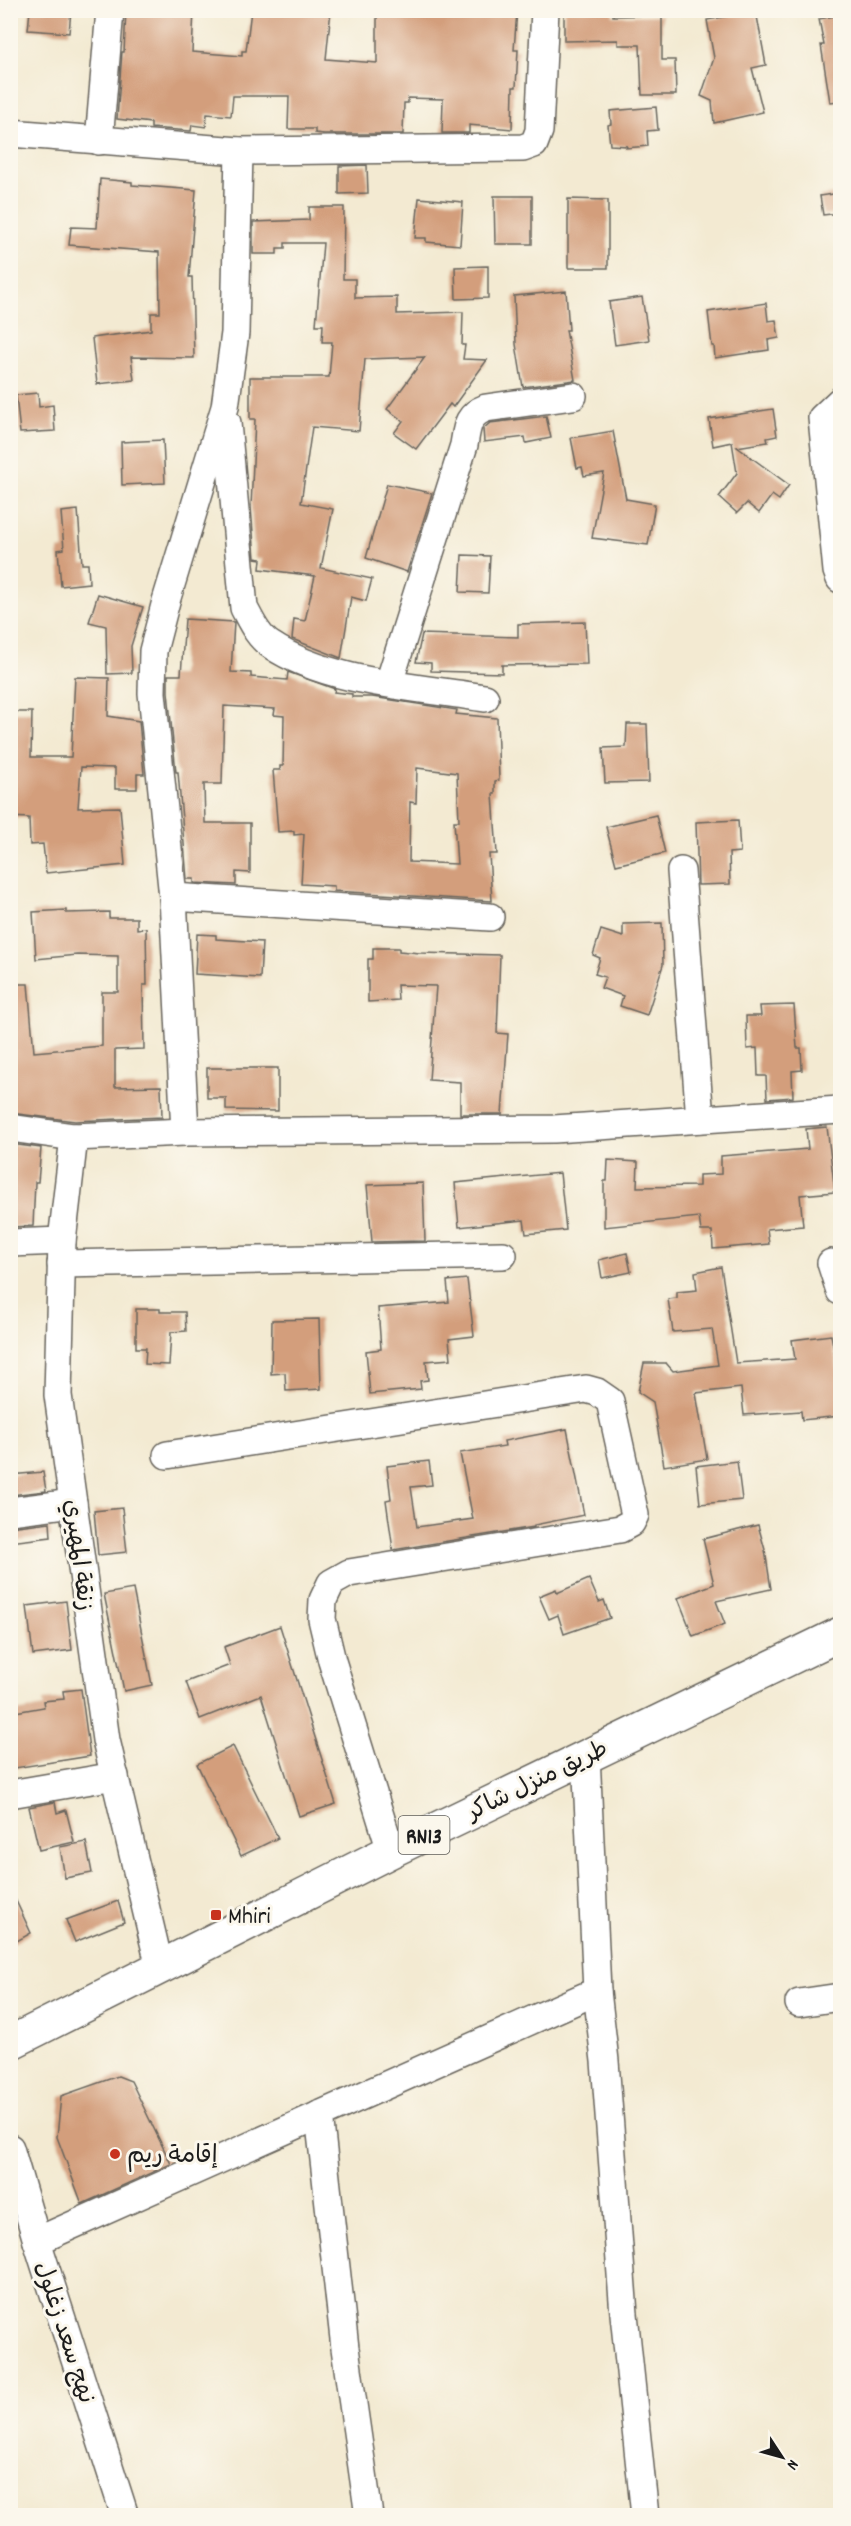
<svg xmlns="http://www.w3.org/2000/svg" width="851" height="2526" viewBox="0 0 851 2526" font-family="Dekko,'Playpen Sans Arabic',sans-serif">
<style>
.building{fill:#d39e7b;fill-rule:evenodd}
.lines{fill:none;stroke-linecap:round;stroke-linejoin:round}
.minor-casing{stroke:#67645c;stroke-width:30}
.primary-casing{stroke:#67645c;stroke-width:36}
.minor{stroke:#fff;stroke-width:27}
.primary{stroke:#fff;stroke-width:33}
.poi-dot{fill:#c8321e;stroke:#fbf7ec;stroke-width:2}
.labels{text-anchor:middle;stroke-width:6;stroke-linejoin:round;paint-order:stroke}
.shield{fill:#fbf7ec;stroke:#5f5e5a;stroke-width:1.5}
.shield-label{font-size:22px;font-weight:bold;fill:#1c1c1c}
.street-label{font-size:24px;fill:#1c1c1c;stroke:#fbf7ec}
.poi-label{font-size:24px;fill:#1c1c1c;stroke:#fbf7ec;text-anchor:start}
</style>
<rect width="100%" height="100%" fill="#fbf7ec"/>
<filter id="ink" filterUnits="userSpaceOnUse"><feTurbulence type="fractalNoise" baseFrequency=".0167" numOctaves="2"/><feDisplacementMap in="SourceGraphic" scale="12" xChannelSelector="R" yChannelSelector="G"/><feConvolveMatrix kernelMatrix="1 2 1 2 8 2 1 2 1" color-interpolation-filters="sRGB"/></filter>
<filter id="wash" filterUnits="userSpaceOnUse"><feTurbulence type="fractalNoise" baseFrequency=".008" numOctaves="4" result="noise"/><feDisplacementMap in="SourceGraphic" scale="24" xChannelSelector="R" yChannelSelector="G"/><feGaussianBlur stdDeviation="1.35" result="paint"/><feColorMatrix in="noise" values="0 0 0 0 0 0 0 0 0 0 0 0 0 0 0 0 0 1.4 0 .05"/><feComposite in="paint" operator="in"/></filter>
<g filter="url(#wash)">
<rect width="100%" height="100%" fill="#f3ead2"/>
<g id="blocks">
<g class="building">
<path d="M30,10H71L69,33L28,30Z"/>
<path d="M126,10H194L192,52L242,56V51H246L251,10H331L326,59L377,63V10H517L514,50H518L516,87H513L512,129L469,125V133H442L443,99L408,98V103H404L403,134H324L315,133V129H288L289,96H233L231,116L207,114L206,127L192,125L191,131L151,128V123L117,119L122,52H124Z"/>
<path d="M564,10H613V16L662,15V60H675L676,95H642L640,45H618V40L564,41Z"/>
<path d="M756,11L766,65L752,68L763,112L714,123L712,101L701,96L714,58L707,20Z"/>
<path d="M840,15V101L830,102L821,45H824L819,19Z"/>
<path d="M656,107L658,130L647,131L648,146L626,148L627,146L610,145L608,125L611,124L610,111Z"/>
<path d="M367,165L368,193L339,194V166Z"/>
<path d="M100,179L132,182V185L196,190L189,277H192L194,358L131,357L134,380L97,384L92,338L151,330V313H160L159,252L69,245L71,227L97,228Z"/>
<path d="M840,193V213L823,215L820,196Z"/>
<path d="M494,196H532V244H495Z"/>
<path d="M419,198L463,202L460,245L426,242V238H415Z"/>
<path d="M568,199L608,200V268H568Z"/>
<path d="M309,207H344L343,279H355V298L397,297V314L463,312L462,345H465L463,359L487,360L453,407L450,404L416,449L394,433L403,421L387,409L425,357L365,359L359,431L312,427L301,503L333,509L321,568L372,579L366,601L351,597L341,658L292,639L294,619L305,621L315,576L260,569L261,559L255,558L251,507L255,419H250V377H329L332,342H322L323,325H316L323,243H285V248H277V254H253V222L309,220Z"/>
<path d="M488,266V298L456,299L455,267Z"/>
<path d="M566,291L569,330H566L575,380L523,387L516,344L514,296Z"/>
<path d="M642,297L649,340L615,345L609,302Z"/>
<path d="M766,303L768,321L776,320L779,338L768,340L769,350L715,358L714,346H712L708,312Z"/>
<path d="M38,393L39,407L53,405L55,431L20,433L16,395Z"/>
<path d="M773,409L777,436L767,438L768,442L737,447L789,485L779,500L772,495L759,513L747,503L737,513L719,497L737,473L732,442L713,446L709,419Z"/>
<path d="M546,416L551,438L526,443L525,437L484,442L483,429L490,423Z"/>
<path d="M613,431L626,499L655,504L648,545L592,538L604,473L584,476L582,467L577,468L571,438Z"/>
<path d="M163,440L165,483L122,485L121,442Z"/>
<path d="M387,484L432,493L407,572L366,558Z"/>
<path d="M78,510L82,564H88L89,583L61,586L58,550L64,549L61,512Z"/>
<path d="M462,555L490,556L488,593L460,592Z"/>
<path d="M98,594L143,607L131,646L132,673L107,674L106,626L89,622Z"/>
<path d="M185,619L234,622L231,672L251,673V677L287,680L288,672L335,689L334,692L352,694V697H372L457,710L456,714L497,718L499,780L495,781V794H493L497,854H489L492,901L334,891V886L301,884L304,834L294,835V831L278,832L273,770H280V766H283L284,716L274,715L275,709L224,706L222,784H204L205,823H250V873L236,872V885L194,883V879H187L178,772H176L168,692V675H181ZM417,768L457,773L459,821H454L457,864L409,862L410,802L416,803Z"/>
<path d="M585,622L587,664L502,665V673L431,671V663L416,662L422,634L518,637V624Z"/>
<path d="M75,677L109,678L108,716L139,721L144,774H137V789H115V768L81,767L78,808L120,807L125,865L46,873L43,844L30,845L29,818L10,817V712H32L31,757H71Z"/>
<path d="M627,724H647L649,782L605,783L603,748L626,747Z"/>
<path d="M656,815L665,853L616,865L606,827Z"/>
<path d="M738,820L740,852L729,853L730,884L698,885L696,822Z"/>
<path d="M66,910V913L109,912V918H137V929L146,928L147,985H143L144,1049L115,1050V1087L161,1086L162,1117L75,1121L10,1113V984H28L34,1052L102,1046V992H118V956L77,955L36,959L33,912Z"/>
<path d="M662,923L663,965L647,1015L620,1006L623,996L601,988L605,977L595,974L600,958L593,955L601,930L623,937V924Z"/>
<path d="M197,934L216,935V939L262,942L260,978L195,974Z"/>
<path d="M373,948H399V951L420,953L500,955L497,1033L508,1034L502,1114H460V1082L429,1080L436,986L397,985L398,1000L368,1002V959H373Z"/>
<path d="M794,1005L797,1048H801L802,1070L792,1071L793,1097L767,1099L766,1076H758L757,1048L747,1049L746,1016H761L760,1006Z"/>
<path d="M207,1068H278V1111L226,1110V1098H207Z"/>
<path d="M827,1127L835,1192L800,1195L803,1226L767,1229L769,1244L713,1249L712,1231H701L699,1217L604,1227V1181H607L608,1160L638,1162L637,1187L699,1186V1175L721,1174V1156L808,1149L806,1129Z"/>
<path d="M10,1144L41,1148L38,1182H35L33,1226L10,1227Z"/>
<path d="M560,1173L566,1230L526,1234L524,1220L459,1227L455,1183Z"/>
<path d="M423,1183L425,1241L372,1242L367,1185Z"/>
<path d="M627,1253L631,1272L602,1278L599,1260Z"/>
<path d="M721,1267L736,1363L795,1359L792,1340L831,1335L840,1379V1416L802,1420L801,1411L744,1415L741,1388L696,1393L707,1459L664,1466L653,1402L638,1392L644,1363H666L673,1371L718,1365L712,1329L673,1332L668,1299L677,1298V1292L697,1290L695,1272Z"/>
<path d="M467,1279L474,1336L449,1339L451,1359L426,1361L428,1380L420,1381L421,1389L370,1394L366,1351L381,1349L378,1308L449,1302L447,1281Z"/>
<path d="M136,1309H160V1312H185L186,1331L171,1332L169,1365L145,1364L146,1348H136Z"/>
<path d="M319,1319L321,1389L286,1391L285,1373L271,1374L272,1320Z"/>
<path d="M567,1429L584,1515L534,1525V1527L393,1550L386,1500L391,1499L387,1466L429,1461L432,1485L411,1487L417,1527L473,1519L460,1453L505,1446L504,1441Z"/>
<path d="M737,1461L742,1500L700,1504L696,1466Z"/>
<path d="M43,1472L46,1491L10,1495V1475Z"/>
<path d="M122,1508L127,1552L98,1555L94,1511Z"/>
<path d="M50,1522L51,1537L10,1542V1527Z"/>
<path d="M758,1525L765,1550L771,1589L716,1601L725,1624L693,1636L678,1598L714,1584L703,1539Z"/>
<path d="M589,1579L599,1602L604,1600L610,1618L564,1634L558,1615L549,1619L539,1596L556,1589L557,1593Z"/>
<path d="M133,1589L152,1685L124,1691L104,1594Z"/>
<path d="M66,1601L72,1650L33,1655L27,1606Z"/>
<path d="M280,1626L336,1804L299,1816L261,1695L200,1719L186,1682L230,1665L224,1647Z"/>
<path d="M81,1689L90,1756L15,1768L10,1737V1713L44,1707L43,1701L64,1699L63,1691Z"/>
<path d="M233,1746L278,1838L241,1856L197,1764Z"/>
<path d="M55,1802L57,1813L66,1810L74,1842L39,1850L29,1807Z"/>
<path d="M86,1842L92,1873L65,1878L60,1847Z"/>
<path d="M10,1888L31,1933L10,1945Z"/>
<path d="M118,1901L124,1922L75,1942L66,1920Z"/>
<path d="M118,2076L131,2081L171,2164L82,2204L57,2137L61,2096Z"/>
</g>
</g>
</g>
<g filter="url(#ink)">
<use href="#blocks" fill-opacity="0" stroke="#67645c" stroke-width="1.5"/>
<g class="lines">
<g class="minor-casing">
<g id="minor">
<path d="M10,133L239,151L523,148L534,144L539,131L545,10"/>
<path d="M99,141L110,10"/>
<path d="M840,401L822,418L837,571L840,579"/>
<path d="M227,423L244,608C251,621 258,637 271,645C327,683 419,687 485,698"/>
<path d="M389,683L464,445C467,427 467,415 486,408L573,396"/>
<path d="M681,871L700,1119"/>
<path d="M173,897L490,917"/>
<path d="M10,1128L74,1137L185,1132L554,1129L840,1110"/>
<path d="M185,1132L173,897L152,693L153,651L166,601L225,407L235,333L239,151"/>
<path d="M74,1137L62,1241L58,1395L106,1740L160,1968"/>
<path d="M10,1243L62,1241"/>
<path d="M831,1263L840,1291"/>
<path d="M61,1264L503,1255"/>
<path d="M167,1455L586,1389L597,1392L610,1401L635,1515L631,1523L620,1529L349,1573L331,1583L323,1600L322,1619L332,1661L391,1851"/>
<path d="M10,1511L73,1503"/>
<path d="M586,1755L597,1991L605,2061L624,2314L645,2516"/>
<path d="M10,1794L115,1776"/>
<path d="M799,2003L840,1997"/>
<path d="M319,2115L345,2348L369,2516"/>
<path d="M10,2148L37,2241L125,2516"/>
<path d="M37,2241L597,1991"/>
</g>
</g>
<g class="primary-casing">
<path id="primary" d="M10,2043L391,1851L840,1634"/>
</g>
<use href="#minor" class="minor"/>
<use href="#primary" class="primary"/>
</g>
</g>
<g class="poi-dot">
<rect x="210" y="1909" width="12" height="12" rx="3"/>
<circle cx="115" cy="2154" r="6"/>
</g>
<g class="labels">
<rect class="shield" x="398.5" y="1816" width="51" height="38" rx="4.5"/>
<g class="shield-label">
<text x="424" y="1843">RN13</text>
</g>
<g class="street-label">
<text transform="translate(80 1555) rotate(83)" y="8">زنقة المهيري</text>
<text transform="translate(537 1779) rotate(-26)" y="8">طريق منزل شاكر</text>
<text transform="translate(66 2332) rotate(72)" y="8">نهج سعد زغلول</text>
</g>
<g class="poi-label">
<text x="228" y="1923">Mhiri</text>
<text x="127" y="2162">إقامة ريم</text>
</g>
</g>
<rect width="851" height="2526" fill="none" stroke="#fbf7ec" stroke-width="36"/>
<g transform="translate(782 2457) rotate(126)" stroke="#fbf7ec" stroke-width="4.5" paint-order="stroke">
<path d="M0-4.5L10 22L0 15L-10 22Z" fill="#1c1c1c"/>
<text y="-9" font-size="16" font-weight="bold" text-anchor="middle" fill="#1c1c1c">N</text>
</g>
</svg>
